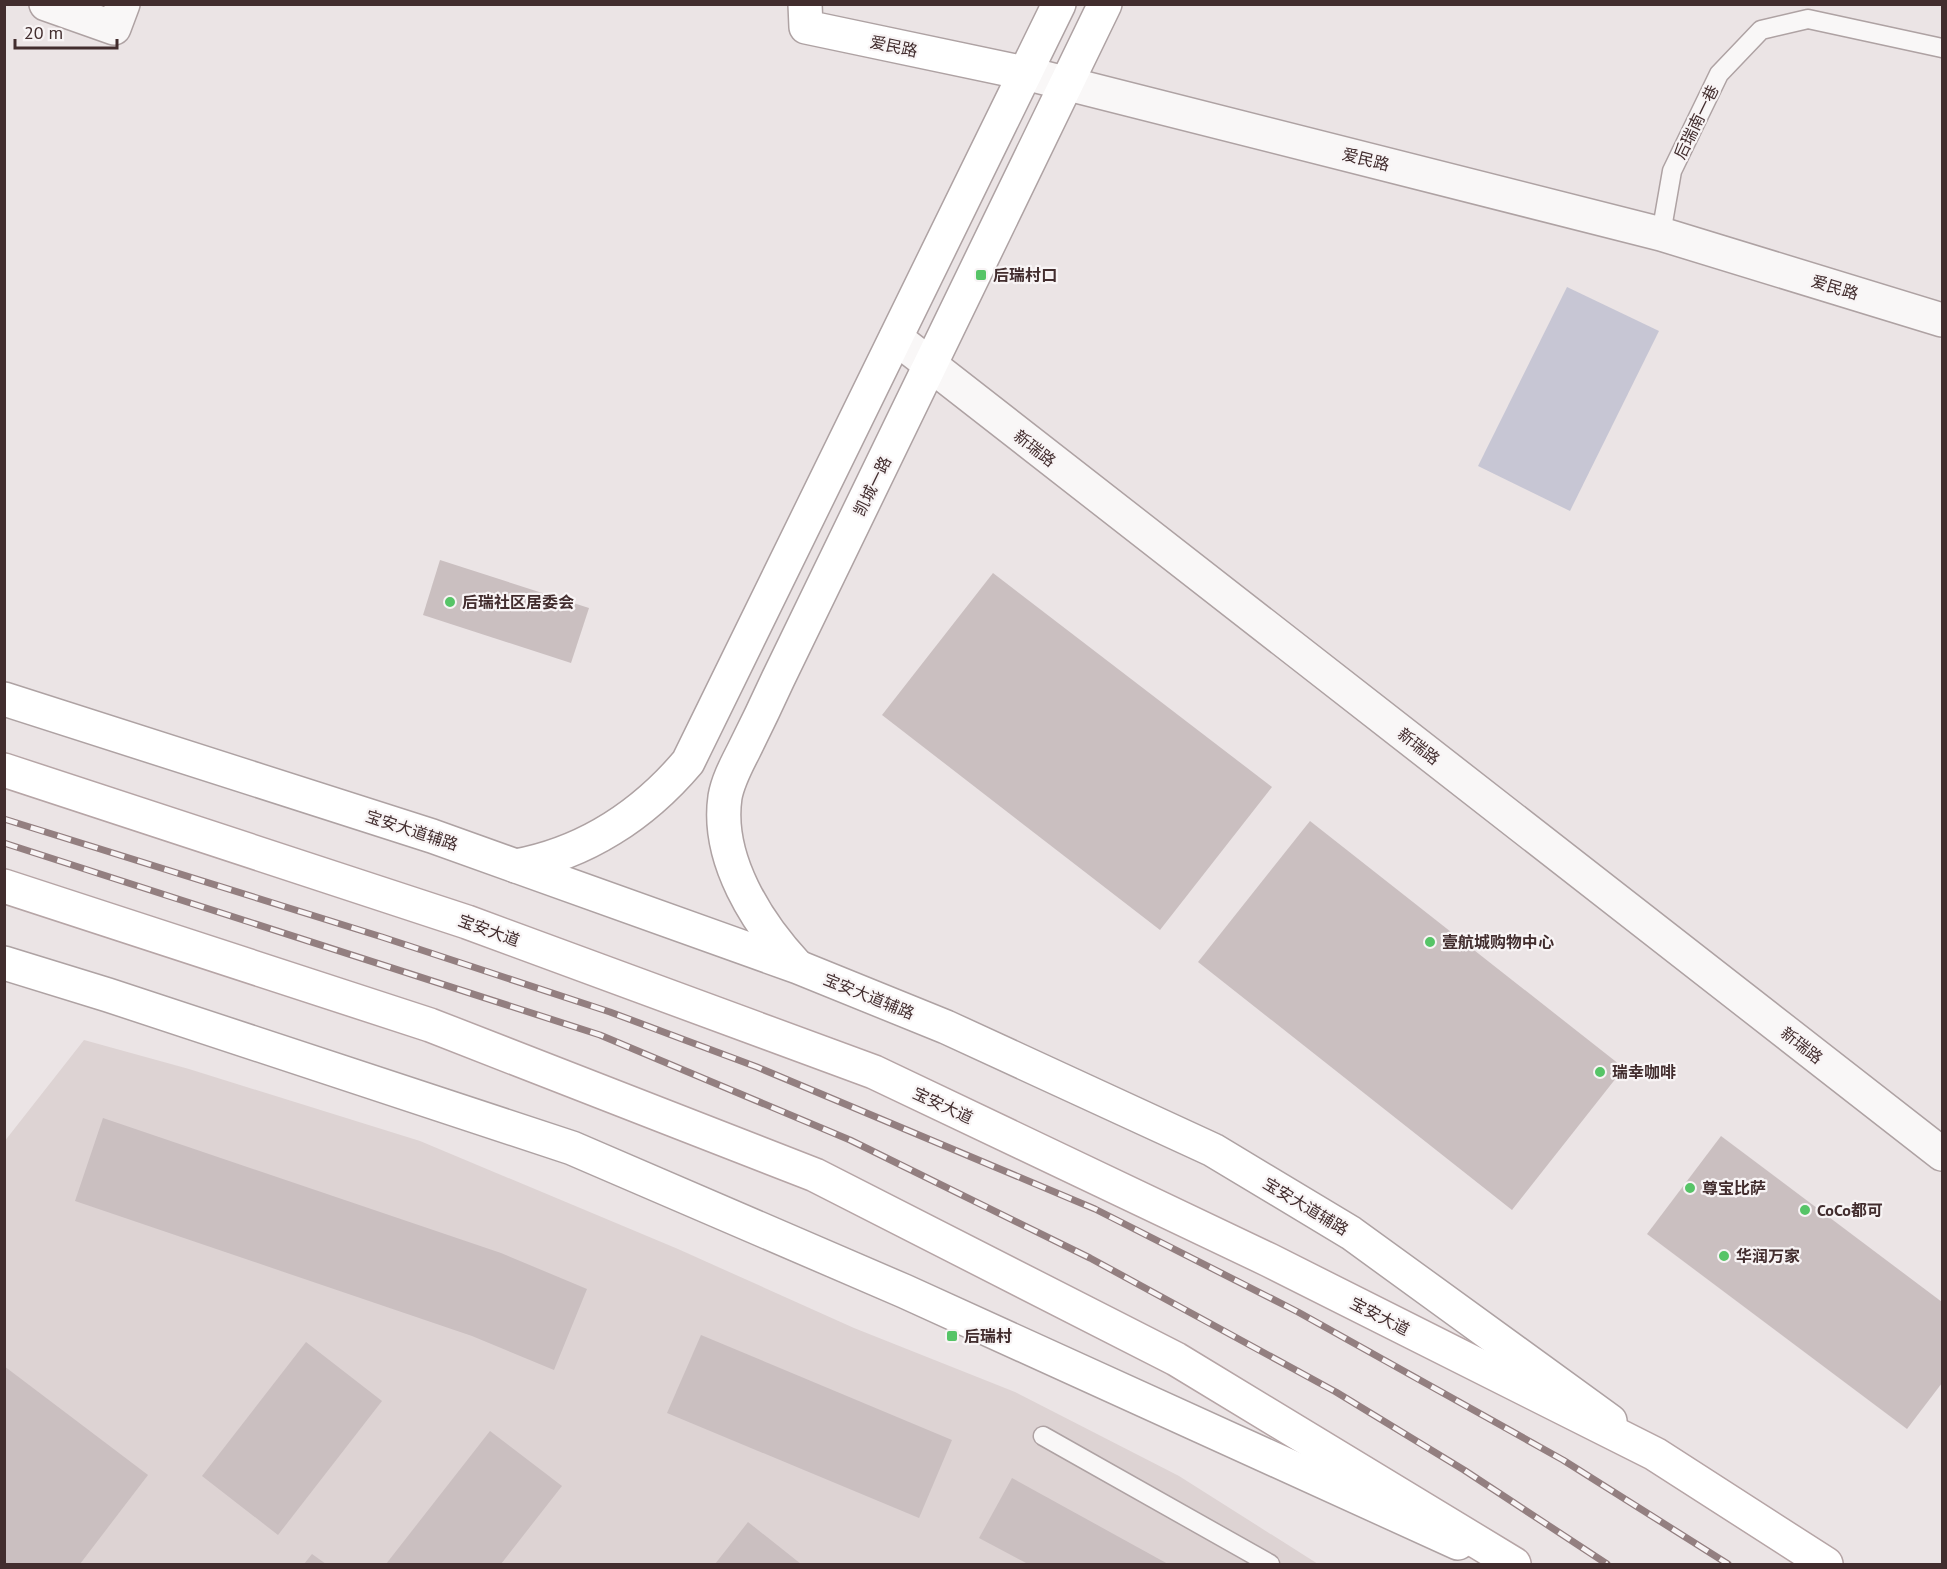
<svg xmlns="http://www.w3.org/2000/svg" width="1947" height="1569" viewBox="0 0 1947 1569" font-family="'PT Sans','Noto Sans SC',sans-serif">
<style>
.built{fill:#ddd3d3}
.green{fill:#c7c6d4}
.building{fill:#cabfc0}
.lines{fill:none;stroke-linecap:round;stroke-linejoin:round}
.lane-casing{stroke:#aea2a3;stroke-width:21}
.street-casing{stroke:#aea2a3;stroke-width:36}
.secondary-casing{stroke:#aea2a3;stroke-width:36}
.primary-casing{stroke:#b6a5a6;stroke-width:36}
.lane{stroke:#f9f7f7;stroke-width:18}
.street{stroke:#f9f7f7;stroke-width:33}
.secondary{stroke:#fff;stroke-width:33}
.primary{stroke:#fff;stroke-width:33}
.rail-casing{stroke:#937f80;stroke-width:7}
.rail{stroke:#f8f4f5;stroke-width:4.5;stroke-dasharray:14;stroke-linecap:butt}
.poi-dot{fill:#56c467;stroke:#f8f4f5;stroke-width:2}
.labels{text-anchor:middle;stroke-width:4.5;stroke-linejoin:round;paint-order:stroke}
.street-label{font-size:16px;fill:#422d2e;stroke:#f8f4f5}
.poi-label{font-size:16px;font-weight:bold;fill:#422d2e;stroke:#f8f4f5;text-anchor:start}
</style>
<rect width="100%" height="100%" fill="#ebe4e5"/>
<path class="built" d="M84,1040L189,1069L420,1141L678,1249L854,1328L1015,1392L1179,1476L1318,1564H5L4,1142Z"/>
<path class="green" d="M1567,287L1659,331L1570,511L1478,466Z"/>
<g class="building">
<path d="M440,560L589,608L571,663L423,615Z"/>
<path d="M993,573L1272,787L1160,930L882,715Z"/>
<path d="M1310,821L1624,1068L1512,1210L1198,962Z"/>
<path d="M103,1118L501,1253L587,1289L554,1370L472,1336L75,1201Z"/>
<path d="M1721,1136L1942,1302V1383L1907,1429L1647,1234Z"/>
<path d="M701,1335L952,1440L919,1518L667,1413Z"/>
<path d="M306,1342L382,1401L278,1535L202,1476Z"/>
<path d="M4,1366L148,1475L80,1564H4Z"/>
<path d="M490,1431L562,1486L501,1564H386Z"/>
<path d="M1012,1478L1168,1564H1028L979,1538Z"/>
<path d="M748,1522L801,1564H715Z"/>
<path d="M312,1554L326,1564H304Z"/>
</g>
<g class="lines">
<g class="lane-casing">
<g id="lane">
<path d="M1661,234L1672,171L1719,74L1761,30L1808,19L1942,48"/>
<path d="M1043,1436L1270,1564"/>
</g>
</g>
<g class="street-casing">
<g id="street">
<path d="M46,4L114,28L123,4"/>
<path d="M1025,73L1661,234L1942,320"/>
<path d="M896,338L1942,1154"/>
</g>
</g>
<g class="secondary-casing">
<g id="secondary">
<path d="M805,4L806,27L1025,73"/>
<path d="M4,699L432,836L798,967L946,1027L1213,1150L1351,1233L1610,1421"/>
<path d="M516,866C585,853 643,815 688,762L1059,4"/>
<path d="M4,963L108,995L572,1148L904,1291L1458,1543"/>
<path d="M797,966C757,923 716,859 725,797C728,780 737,764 744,750C756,726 767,703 778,679L1105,4"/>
</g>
</g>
<g class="primary-casing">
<g id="primary">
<path d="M4,770L467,922L874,1072L1269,1260L1655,1454L1826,1564"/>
<path d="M4,886L430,1025L815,1175L1176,1359L1514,1564"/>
</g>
</g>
<use href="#lane" class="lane"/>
<use href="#street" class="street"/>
<use href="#secondary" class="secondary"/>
<use href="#primary" class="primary"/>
<g class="rail-casing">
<g id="rail">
<path d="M4,819L382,937L610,1012L757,1067L1095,1209L1298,1312L1563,1460L1728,1564"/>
<path d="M4,843L600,1035L850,1140L1090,1258L1336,1392L1464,1470L1607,1564"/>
</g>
</g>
<use href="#rail" class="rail"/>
</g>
<g class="poi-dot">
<rect x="975" y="269" width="12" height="12" rx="3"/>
<circle cx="450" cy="602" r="6"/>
<circle cx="1430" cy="942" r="6"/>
<circle cx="1600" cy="1072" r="6"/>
<circle cx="1690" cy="1188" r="6"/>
<circle cx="1805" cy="1210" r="6"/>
<circle cx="1724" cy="1256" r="6"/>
<rect x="946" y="1330" width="12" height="12" rx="3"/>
</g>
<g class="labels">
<g class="street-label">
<text transform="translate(894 46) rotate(12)" y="6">爱民路</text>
<text transform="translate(1696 122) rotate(-64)" y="6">后瑞南一巷</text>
<text transform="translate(1366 159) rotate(14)" y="6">爱民路</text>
<text transform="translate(1835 287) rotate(17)" y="6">爱民路</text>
<text transform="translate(1035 448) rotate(38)" y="6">新瑞路</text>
<text transform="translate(872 486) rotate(-64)" y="6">凯城一路</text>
<text transform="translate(1419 746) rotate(38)" y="6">新瑞路</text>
<text transform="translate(412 830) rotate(18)" y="6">宝安大道辅路</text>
<text transform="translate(489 930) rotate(20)" y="6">宝安大道</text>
<text transform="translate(869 996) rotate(22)" y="6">宝安大道辅路</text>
<text transform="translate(1802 1045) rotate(38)" y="6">新瑞路</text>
<text transform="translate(943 1105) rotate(25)" y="6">宝安大道</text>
<text transform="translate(1306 1206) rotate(31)" y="6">宝安大道辅路</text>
<text transform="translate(1380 1316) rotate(27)" y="6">宝安大道</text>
</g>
<g class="poi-label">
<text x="993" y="281">后瑞村口</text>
<text x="462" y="608">后瑞社区居委会</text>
<text x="1442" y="948">壹航城购物中心</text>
<text x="1612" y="1078">瑞幸咖啡</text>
<text x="1702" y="1194">尊宝比萨</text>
<text x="1817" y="1216">CoCo都可</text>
<text x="1736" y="1262">华润万家</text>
<text x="964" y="1342">后瑞村</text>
</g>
</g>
<rect width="1947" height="1569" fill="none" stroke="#422d2e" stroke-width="12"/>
<path d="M15 39v9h102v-9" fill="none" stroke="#422d2e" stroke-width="3"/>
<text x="24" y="39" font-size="18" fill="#422d2e" stroke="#f8f4f5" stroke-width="4.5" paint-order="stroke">20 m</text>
</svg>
